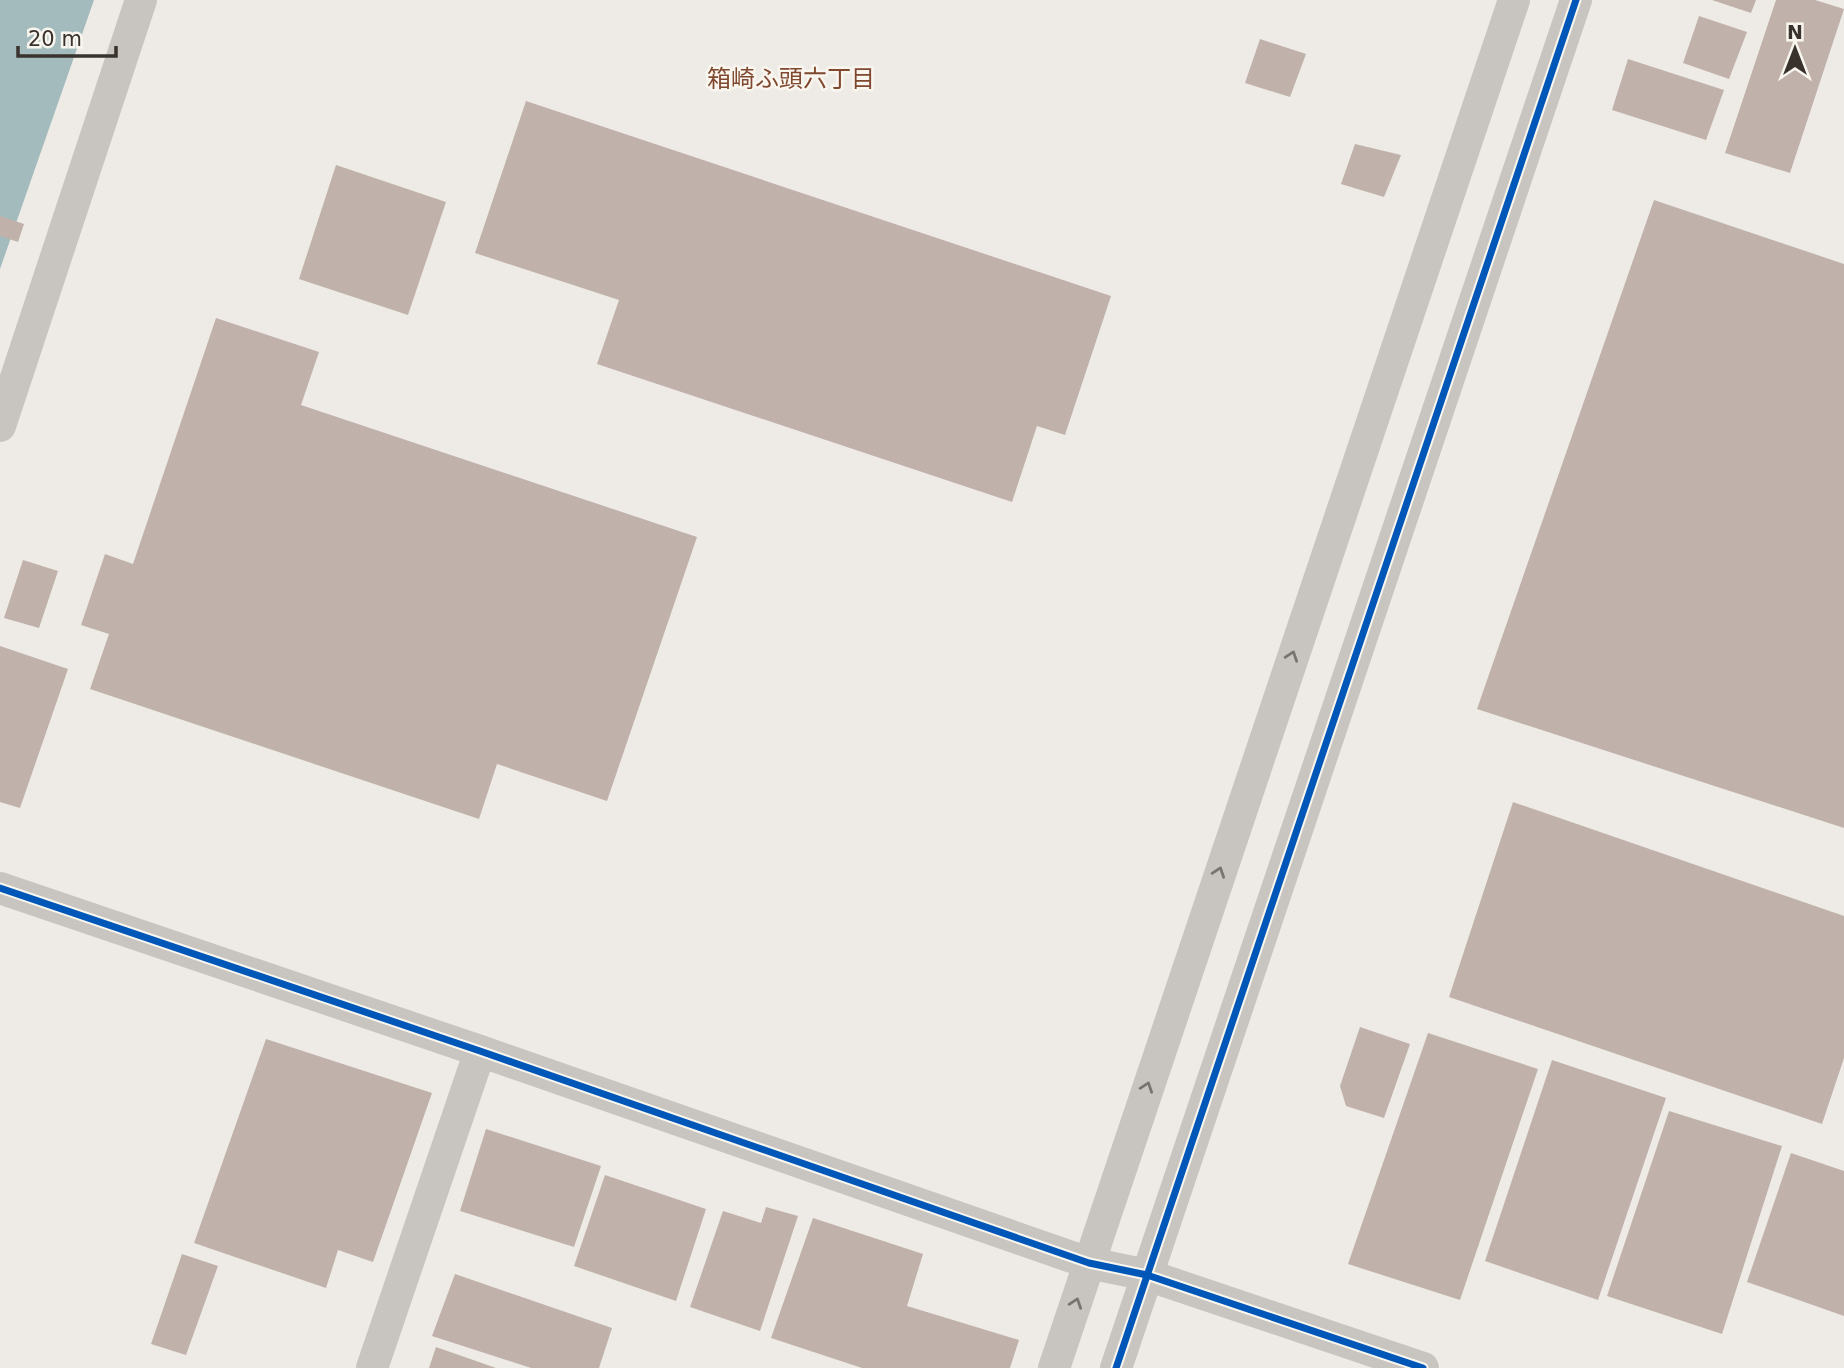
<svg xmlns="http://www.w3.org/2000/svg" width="1844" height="1368" viewBox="0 0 1844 1368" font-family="'DejaVu Sans','Noto Sans JP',sans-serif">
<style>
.water{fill:#a4bbbd}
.building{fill:#c0b2aa}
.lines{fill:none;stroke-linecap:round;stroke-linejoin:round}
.minor{stroke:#c8c4bf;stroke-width:32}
.cycleway-casing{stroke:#f9f6ef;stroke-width:11}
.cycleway{stroke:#0057b8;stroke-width:7}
.oneway{stroke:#79746f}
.labels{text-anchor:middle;stroke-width:5;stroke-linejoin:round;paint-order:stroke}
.neighbourhood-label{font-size:24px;fill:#7f482f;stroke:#f9f6ef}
</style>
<rect width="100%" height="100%" fill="#eeebe6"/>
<path class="water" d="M0,0H94L0,269Z"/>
<g class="building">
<path d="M1712,0H1756L1751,13Z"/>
<path d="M1776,0H1815L1844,9L1790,173L1725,153Z"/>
<path d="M1699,16L1747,32L1729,79L1683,63Z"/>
<path d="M1260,39L1306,54L1290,97L1245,83Z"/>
<path d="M1628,59L1724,90L1706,140L1612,110Z"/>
<path d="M526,101L1111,296L1065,435L1037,426L1012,502L597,364L619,300L475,253Z"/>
<path d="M1355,144L1401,155L1384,197L1341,184Z"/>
<path d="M336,165L446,202L408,315L299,279Z"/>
<path d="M1654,200L1844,264V828L1477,709Z"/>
<path d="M0,216L24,224L18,242L0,236Z"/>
<path d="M216,318L319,352L301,405L697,537L607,801L497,764L479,819L90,689L109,634L81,625L105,554L133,564Z"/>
<path d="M23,560L58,571L39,628L4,618Z"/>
<path d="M0,646L68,669L20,808L0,802Z"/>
<path d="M1513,802L1844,916V1058L1822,1124L1449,997Z"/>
<path d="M1360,1027L1410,1044L1384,1118L1346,1106L1340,1086Z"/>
<path d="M1428,1033L1538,1069L1460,1300L1348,1264Z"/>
<path d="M266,1039L432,1093L373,1262L338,1250L326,1288L194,1243Z"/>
<path d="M1552,1060L1666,1098L1598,1300L1485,1261Z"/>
<path d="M1669,1111L1782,1146L1722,1334L1607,1296Z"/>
<path d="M486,1129L601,1166L574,1247L460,1211Z"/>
<path d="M1791,1153L1844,1171V1316L1747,1282Z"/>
<path d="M605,1175L706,1209L676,1301L574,1266Z"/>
<path d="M766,1207L798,1216L760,1331L690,1307L723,1211L761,1223Z"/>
<path d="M813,1218L923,1254L907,1306L1019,1340L1010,1368H862L771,1338Z"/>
<path d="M182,1254L218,1266L186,1355L151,1344Z"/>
<path d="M455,1274L612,1328L599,1368H531L432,1336Z"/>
<path d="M436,1347L496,1368H429Z"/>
</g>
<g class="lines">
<g class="minor">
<path d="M0,426L141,0"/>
<path d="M0,888L480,1051L1089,1263L1147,1275L1423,1368"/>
<path d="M372,1368L480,1051"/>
<path d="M1054,1368L1514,0"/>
<path d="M1116,1368L1576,0"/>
</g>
<g class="cycleway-casing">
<g id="cycleway">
<path d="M0,888L480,1051L1089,1263L1147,1275L1423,1368"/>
<path d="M1116,1368L1576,0"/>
</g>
</g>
<use href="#cycleway" class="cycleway"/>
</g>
<defs><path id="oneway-chevron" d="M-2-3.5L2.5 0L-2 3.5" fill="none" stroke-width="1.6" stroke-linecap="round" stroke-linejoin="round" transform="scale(1.75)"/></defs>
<g class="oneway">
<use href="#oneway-chevron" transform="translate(1292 656) rotate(-71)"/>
<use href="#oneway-chevron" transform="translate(1219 872) rotate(-71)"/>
<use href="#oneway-chevron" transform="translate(1147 1087) rotate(-71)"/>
<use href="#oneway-chevron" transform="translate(1076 1303) rotate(-71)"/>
</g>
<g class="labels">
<g class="neighbourhood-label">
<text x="791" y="87">箱崎ふ頭六丁目</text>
</g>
</g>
<g transform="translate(1795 49)" stroke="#f9f6ef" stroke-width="5" paint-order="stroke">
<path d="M0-5L12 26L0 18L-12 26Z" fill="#39322d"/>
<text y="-10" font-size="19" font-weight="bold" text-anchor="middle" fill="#39322d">N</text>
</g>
<path d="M18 46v10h98v-10" fill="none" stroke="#39322d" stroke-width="3.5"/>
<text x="28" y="46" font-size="21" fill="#39322d" stroke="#f9f6ef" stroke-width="5" paint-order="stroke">20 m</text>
</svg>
